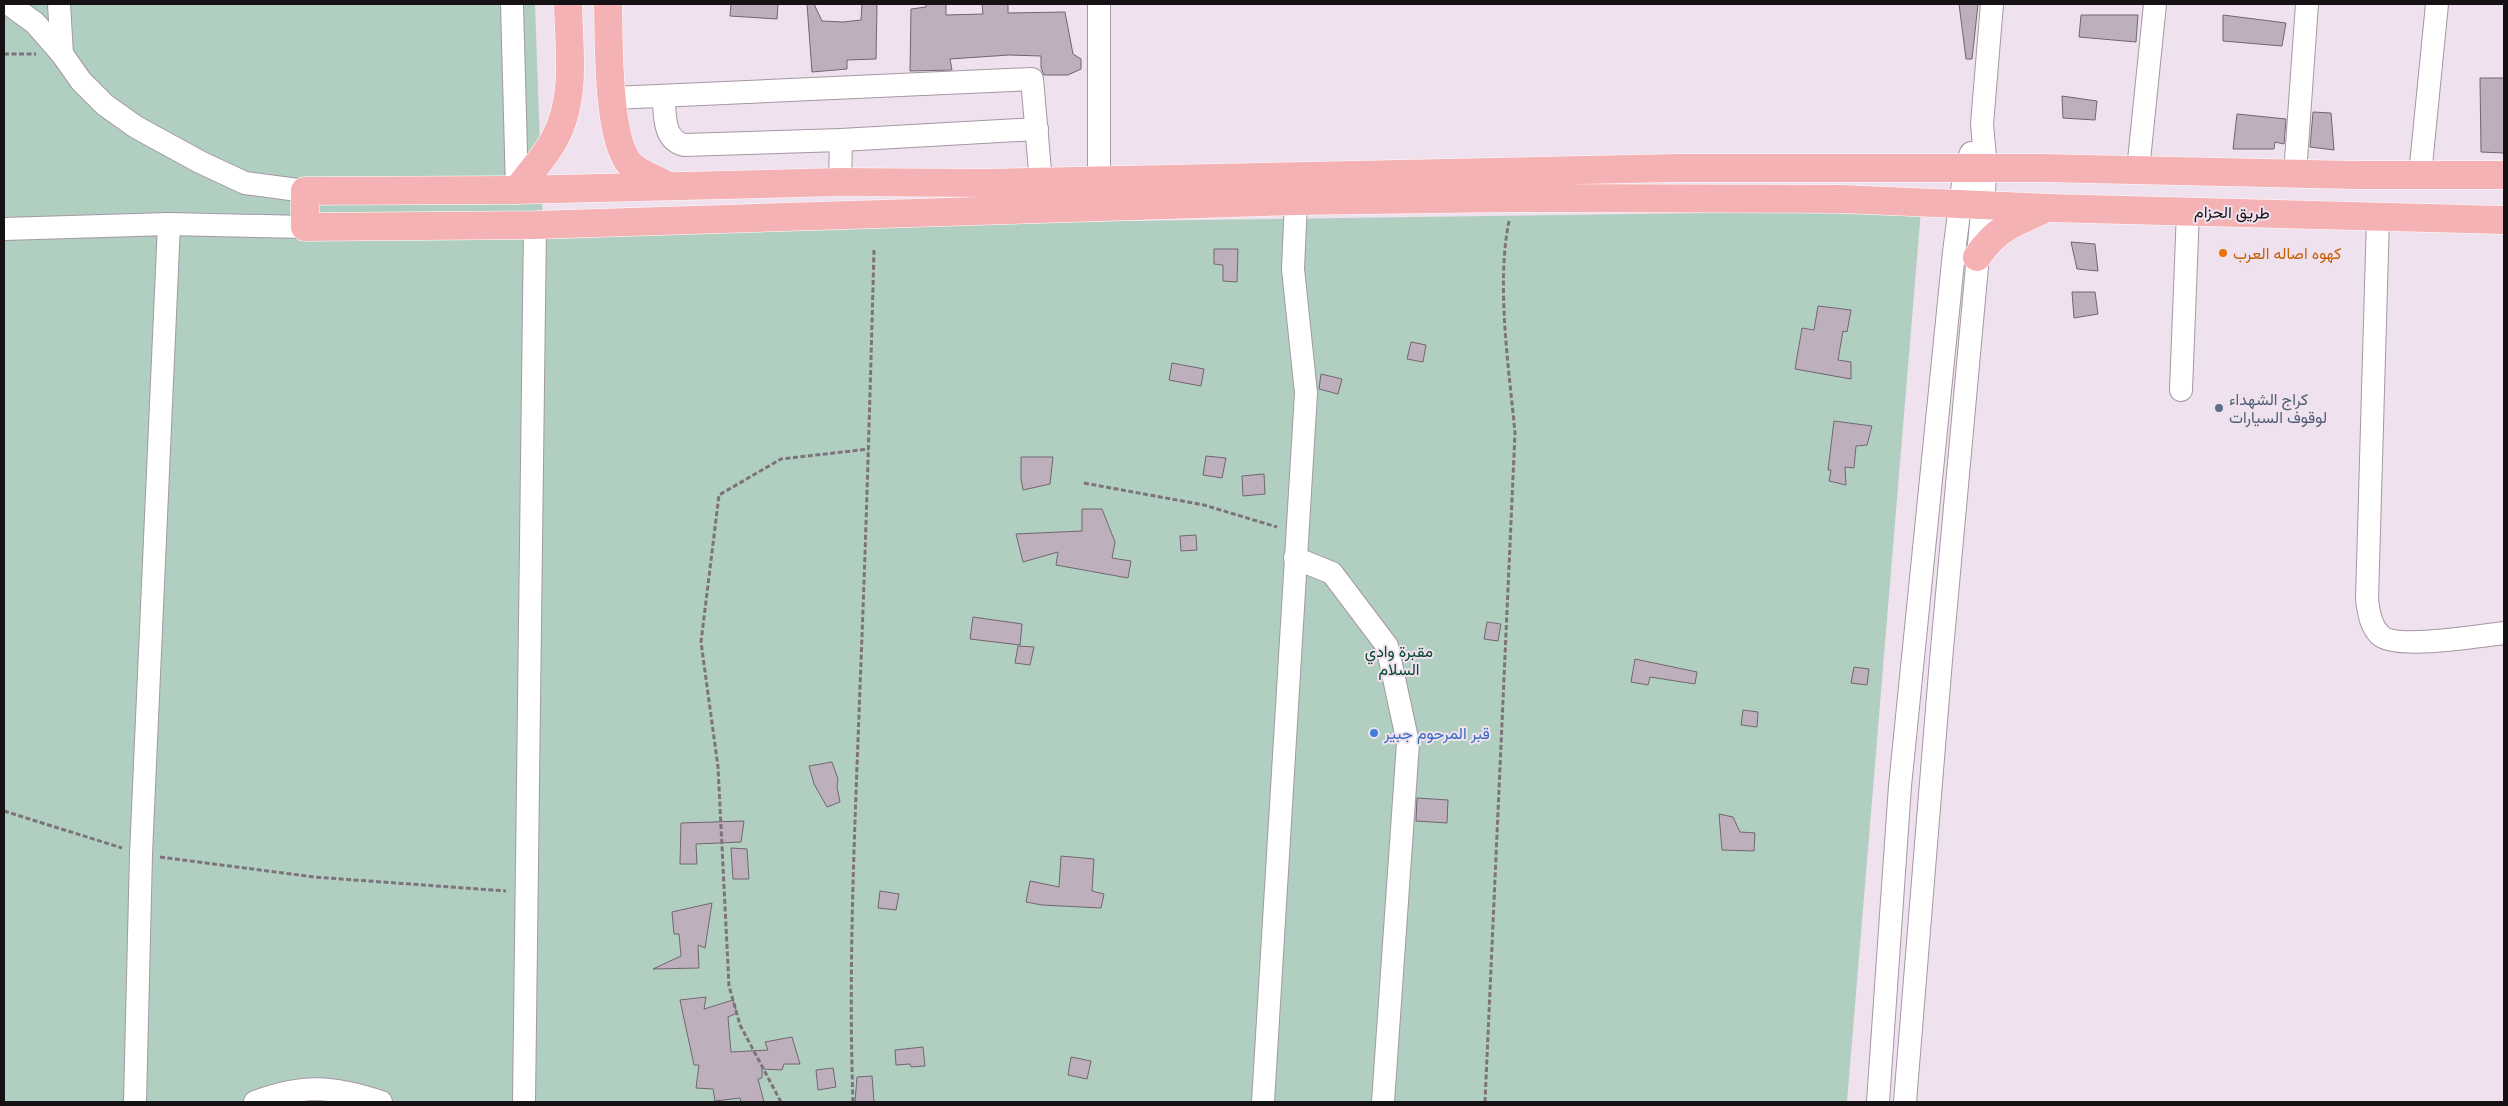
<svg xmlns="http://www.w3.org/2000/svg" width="2508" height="1106" viewBox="0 0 2508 1106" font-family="Lato,Vazirmatn,sans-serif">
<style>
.green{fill:#b1cfc0}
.building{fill:#beafbc;stroke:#726571}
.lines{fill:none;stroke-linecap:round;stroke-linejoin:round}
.minor-casing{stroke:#a597a4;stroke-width:24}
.major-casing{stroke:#fff;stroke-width:29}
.path{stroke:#7d737c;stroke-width:3;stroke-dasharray:5 2.5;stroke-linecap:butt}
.minor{stroke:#fff;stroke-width:22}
.major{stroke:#f5b2b5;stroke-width:28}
.food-dot{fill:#e8710a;stroke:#f0e1ee;stroke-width:2}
.service-dot{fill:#5c6f8a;stroke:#f0e1ee;stroke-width:2}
.shop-dot{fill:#3f7fe0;stroke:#f0e1ee;stroke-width:2}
.labels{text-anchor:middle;stroke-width:4;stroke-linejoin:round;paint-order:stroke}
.street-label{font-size:16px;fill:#161115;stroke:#f0e1ee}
.food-label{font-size:16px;fill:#c56008;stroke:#f0e1ee;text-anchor:start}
.service-label{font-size:16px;fill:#4e5e75;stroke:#f0e1ee;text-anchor:start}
.park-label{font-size:16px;fill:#04462f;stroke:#f0e1ee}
.shop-label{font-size:16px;fill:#366cbe;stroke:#f0e1ee;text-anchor:start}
</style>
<rect width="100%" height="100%" fill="#f0e1ee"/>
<path class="green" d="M4,4H535L543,229L1921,210L1847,1102H4Z"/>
<g class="building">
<path d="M731,4H778L777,19L730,16Z"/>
<path d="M807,4H814L822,21L843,22L861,20L862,4H877L876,59L847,60V69L812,72Z"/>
<path d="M926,4H946V15L983,14L982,4H1008V13L1065,12L1073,54L1081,59V69L1068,75H1044L1041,68V56L1009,55L950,59L952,70L910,71L911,9L926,7Z"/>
<path d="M1959,4H1978L1972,59H1966Z"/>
<path d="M2081,15H2138L2136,42L2079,37Z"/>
<path d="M2223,15L2286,23L2282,46L2223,41Z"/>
<path d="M2480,78H2504V153L2481,152Z"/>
<path d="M2062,96L2097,101L2095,120L2063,118Z"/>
<path d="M2313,112L2331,113L2334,150L2310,147Z"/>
<path d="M2237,114L2286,119L2284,144L2275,142L2274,149H2233Z"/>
<path d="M2071,242L2095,244L2098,271L2077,269Z"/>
<path d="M1214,249H1238L1237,282L1223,281V265L1214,264Z"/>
<path d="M2072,292H2095L2098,314L2074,318Z"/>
<path d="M1818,306L1851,310L1847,332L1843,331L1838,360L1851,362V379L1795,369L1802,328L1814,330Z"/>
<path d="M1411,342L1426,345L1423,362L1407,359Z"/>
<path d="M1172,363L1204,369L1201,386L1169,380Z"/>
<path d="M1321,374L1342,379L1338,394L1319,389Z"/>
<path d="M1834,421L1872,426L1867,445L1856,446L1854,468L1845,467L1846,485L1829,481L1831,470H1828Z"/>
<path d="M1206,456L1226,458L1222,478L1203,475Z"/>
<path d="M1021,457H1053L1050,484L1023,490L1021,479Z"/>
<path d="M1264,474L1265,494L1243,496L1242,476Z"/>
<path d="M1082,509H1102L1115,542L1112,558L1131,561L1128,578L1056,565L1058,552L1023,562L1016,534L1082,531Z"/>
<path d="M1196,535L1197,550L1181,551L1180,536Z"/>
<path d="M973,617L1022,624L1020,645L970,639Z"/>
<path d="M1487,622L1501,624L1498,641L1484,639Z"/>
<path d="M1018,646L1034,647L1030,665L1015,663Z"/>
<path d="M1635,659L1697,672L1695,684L1650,677L1648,685L1631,682Z"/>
<path d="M1854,667L1869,669L1867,685L1851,683Z"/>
<path d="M1743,710L1758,712L1757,727L1741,725Z"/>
<path d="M832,762L838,779L837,787L840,802L827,807L814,784L809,766Z"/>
<path d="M1417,798L1448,800L1447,823L1416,821Z"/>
<path d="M1719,814L1733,817L1740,832L1755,833L1754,851L1722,850Z"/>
<path d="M744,821L741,842L696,844L697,864H680L681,823Z"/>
<path d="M731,848L747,849L749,879H733Z"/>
<path d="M1061,856L1094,859L1092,891L1104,894L1101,908L1042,905L1026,902L1030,881L1059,887Z"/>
<path d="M880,891L899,894L896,910L878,908Z"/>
<path d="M712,903L705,948L698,945L699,968L653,969L681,956L679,934H674L672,912Z"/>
<path d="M706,997L704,1009L733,1000L737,1013L728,1017L731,1052L768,1050L765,1042L792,1037L800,1064H784L782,1070L762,1069V1078L758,1079L764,1102H741L740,1098L715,1101L713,1089L696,1088L699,1065H694L680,1000Z"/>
<path d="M923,1047L925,1066L911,1067L910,1064L896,1065L895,1050Z"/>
<path d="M1071,1057L1091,1061L1087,1079L1068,1075Z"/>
<path d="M833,1068L836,1087L818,1090L816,1070Z"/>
<path d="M872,1076L874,1102H855L857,1077Z"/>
</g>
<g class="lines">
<g class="minor-casing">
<g id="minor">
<path d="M9,4L35,23L62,54L81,81L105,105L136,127L200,162L245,183L305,191"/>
<path d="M59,4L62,54"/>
<path d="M512,4L517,190"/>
<path d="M663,96C666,115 662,139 684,145L841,140L1037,129"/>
<path d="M613,98L1032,79L1041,182"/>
<path d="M2138,170L2155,4"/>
<path d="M2295,174L2307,4"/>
<path d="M2420,175L2437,4"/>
<path d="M1099,180V4"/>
<path d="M840,182L841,140"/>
<path d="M2378,217L2367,600C2369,612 2370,625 2380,635C2395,650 2481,636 2504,633"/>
<path d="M4,229L169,224L305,227"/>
<path d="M2181,390L2188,211"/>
<path d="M1295,558L1332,573L1387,646L1408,743L1383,1102"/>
<path d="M135,1102L141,854L169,224"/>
<path d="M255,1102C304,1084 332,1086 381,1102"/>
<path d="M524,1102L535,225"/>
<path d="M1263,1102L1306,393L1293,269L1296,201"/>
<path d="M1878,1102L1900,786L1954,252L1965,168L1971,153"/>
<path d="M1905,1102L1941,660L1986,168L1982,124L1992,4"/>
</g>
</g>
<g class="major-casing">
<g id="major">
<path d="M608,4C609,40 607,136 629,163C638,173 654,178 665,184"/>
<path d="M2504,175H2354L2042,168H1677L984,183L840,182L517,190L305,191V227L535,225L1296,201L1513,198L1841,199L2049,208L2504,220"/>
<path d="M517,190C529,174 544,158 554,140C577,99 569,49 568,4"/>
<path d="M1977,257C1996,229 2013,223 2043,210"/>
</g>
</g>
<g class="path">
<path d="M4,54H36"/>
<path d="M1084,483L1204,505L1277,527"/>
<path d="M4,811L122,848"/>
<path d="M160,857L314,877L506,891"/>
<path d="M781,1102L740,1025L729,986L718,767L701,642L719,495L781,459L869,449"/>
<path d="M853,1102C848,964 855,825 860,687C866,541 870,396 874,250"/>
<path d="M1485,1102L1515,433C1509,368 1496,285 1509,221"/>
</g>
<use href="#minor" class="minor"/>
<use href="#major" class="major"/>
</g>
<circle class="food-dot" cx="2223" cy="253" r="5"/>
<circle class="service-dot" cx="2219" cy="408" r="5"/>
<circle class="shop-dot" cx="1374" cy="733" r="5"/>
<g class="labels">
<g class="street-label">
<text transform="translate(2232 212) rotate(1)" y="6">طريق الحزام</text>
</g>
<g class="food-label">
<text x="2233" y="259">كهوه اصاله العرب</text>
</g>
<g class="service-label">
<text x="2229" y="405">كراج الشهداء<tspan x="2229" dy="18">لوقوف السيارات</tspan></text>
</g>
<g class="park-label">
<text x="1399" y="657">مقبرة وادي<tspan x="1399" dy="18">السلام</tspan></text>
</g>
<g class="shop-label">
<text x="1384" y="739">قبر المرحوم جبير</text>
</g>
</g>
<rect width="2508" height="1106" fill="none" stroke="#161115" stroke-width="10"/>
</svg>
